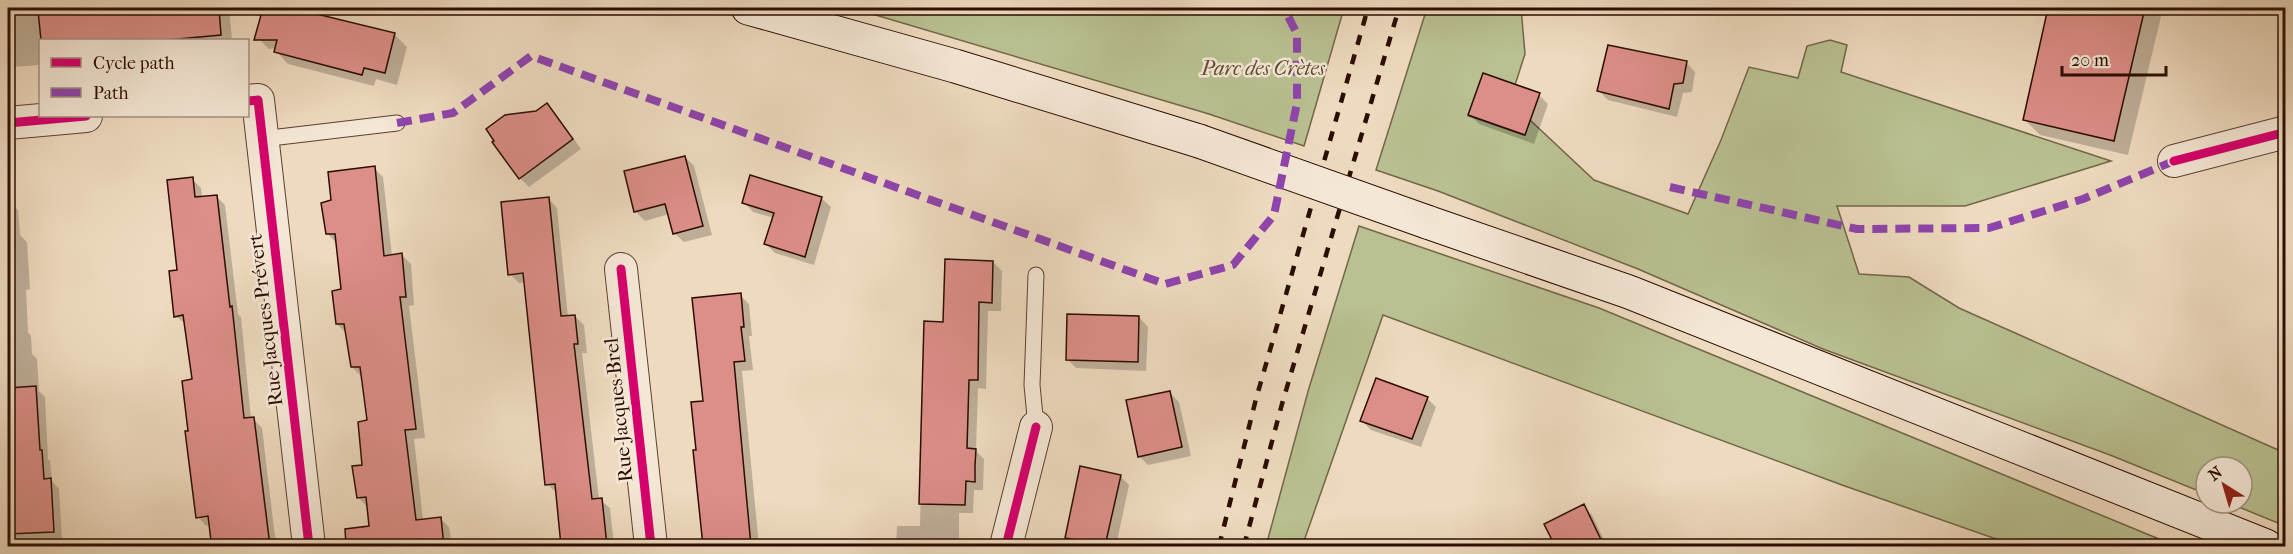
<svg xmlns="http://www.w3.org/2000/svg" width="2293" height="554" viewBox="0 0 2293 554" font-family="'IM FELL French Canon',serif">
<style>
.green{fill:#b9c091;stroke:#726648;stroke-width:1.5}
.shadow{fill:#0003}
.building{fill:#dc8e88;stroke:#2b0d00;stroke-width:1.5}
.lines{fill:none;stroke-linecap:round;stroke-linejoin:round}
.service-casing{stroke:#5c4030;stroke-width:17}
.minor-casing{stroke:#5c4030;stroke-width:34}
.secondary-casing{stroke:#2b0d00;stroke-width:35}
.service{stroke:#f4e7d5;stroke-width:15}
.minor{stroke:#f4e7d5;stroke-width:32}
.secondary{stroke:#f4e7d5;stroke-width:33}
.rail{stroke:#2b0d00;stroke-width:4.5;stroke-dasharray:10 10;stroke-linecap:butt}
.secondary-bridge-casing{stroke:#2b0d00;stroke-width:35;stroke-linecap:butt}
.secondary-bridge{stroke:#f4e7d5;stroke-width:33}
.quiet{stroke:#8e44ad;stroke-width:8;stroke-dasharray:15 8;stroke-linecap:butt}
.cycleway-casing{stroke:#f4e7d5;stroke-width:13}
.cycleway{stroke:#d6006c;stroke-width:9}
.labels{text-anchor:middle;stroke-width:5;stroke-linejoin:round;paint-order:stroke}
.park-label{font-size:20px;font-style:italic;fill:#5d4c33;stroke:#f4e7d5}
.street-label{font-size:20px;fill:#2b0d00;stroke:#f4e7d5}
</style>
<rect width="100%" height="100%" fill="#eedabf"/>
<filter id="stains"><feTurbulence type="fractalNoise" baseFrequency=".00333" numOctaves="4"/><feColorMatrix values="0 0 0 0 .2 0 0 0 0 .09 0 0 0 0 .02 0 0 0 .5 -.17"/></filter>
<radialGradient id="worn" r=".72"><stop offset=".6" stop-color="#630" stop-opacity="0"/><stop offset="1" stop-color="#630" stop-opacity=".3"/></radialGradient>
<g class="green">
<path d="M852,8H1344L1304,146L1209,114Z"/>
<path d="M1427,8H1521L1525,54L1515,85L1469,116L1524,135L1530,120L1594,180L1688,214L1721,140L1749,67L1798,78L1807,46L1830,40L1847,45L1841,72L2111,161L1965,206H1837L1859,274L1909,277L1959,308L2285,453V526L2229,503H2242V467H2206V494L2110,455L1823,349L1638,269L1438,191L1376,170Z"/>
<path d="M1359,226L1599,308L2176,546H2016L1842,485L1383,315L1304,541L1310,546H1266L1309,388Z"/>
</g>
<g class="shadow">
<path d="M8,8H16V15L89,8H229L232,40H40V65L11,67L13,93H8Z"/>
<path d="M264,8H286L394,34L407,47L397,85L376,79L374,86L288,64L276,51V48L269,49L256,36Z"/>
<path d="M2050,8H2163L2128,155L2040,135L2025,120Z"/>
<path d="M1686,62L1695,72L1692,92L1683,93L1677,117L1608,100L1599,91Z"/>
<path d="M1539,95L1548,104L1534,144L1479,124L1470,115Z"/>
<path d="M547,105L556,114L581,149L529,187L520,178Z"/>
<path d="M685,157L694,166L712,235L684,242L674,233L669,214L645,221L635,211Z"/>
<path d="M374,168L383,177L392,256L402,255L411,264L414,305L409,306L425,438L414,439L423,520L440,518L449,527L452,546H379L372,540L367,507L358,497L368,421L361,376L352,367L346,333L337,324L343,290L336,243L327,233L333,201Z"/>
<path d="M192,179L201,188L202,197L216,196L225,205L238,314L241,317L251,419H253L262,428L275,537L279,540L280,546H219L212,540L211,525L206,526L198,517L189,432L194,380L186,324L175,316L179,271Z"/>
<path d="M548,198L557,208L568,317L575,316L584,325L587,353H582L599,499L610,508L614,546H562L557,493L547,484L525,282L519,283L510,274Z"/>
<path d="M821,198L831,207L814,265L775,253L766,244L774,218L753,212L744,202Z"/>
<path d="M8,200L18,210L20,235L27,242L30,289L26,290L28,332L31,336L32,354L37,359L39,391L45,397L48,459L50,461L52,481L59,489L62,540L13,542L8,537Z"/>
<path d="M993,262L1002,271L1001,311H988L986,389L978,388L976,451L984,459L983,490H974L973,513H959V546H896L897,526H920L925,323L944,324Z"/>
<path d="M740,295L749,304L752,336H749L753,370L742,371L759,546H704L695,452H697L705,402Z"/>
<path d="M1139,317L1148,327L1146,371L1076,368L1067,359Z"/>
<path d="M1170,393L1179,402L1191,456L1148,465L1139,456Z"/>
<path d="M1427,398L1436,407L1421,447L1371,430L1362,421Z"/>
<path d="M1082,468L1120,476L1129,485L1116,546H1065Z"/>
<path d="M1583,506L1592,515L1607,546H1556L1546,525Z"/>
</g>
<g class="building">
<path d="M74,8H219L221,35L167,40H41L38,11Z"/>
<path d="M263,8H292L395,33L385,73L364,68L362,75L274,52L277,40H254Z"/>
<path d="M2048,8H2145L2114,141L2023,120Z"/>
<path d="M1608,45L1687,61L1683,83L1674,84L1669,109L1597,91Z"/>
<path d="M1483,73L1540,93L1525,135L1468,115Z"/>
<path d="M547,103L573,139L519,179L492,142L494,141L486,129L505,115L536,111Z"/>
<path d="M685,156L703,226L673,234L665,204L634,212L624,171Z"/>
<path d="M375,166L384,256L402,253L406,297H400L416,429L405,430L416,520L441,517L444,546H346L345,529L369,526L366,497L357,498L352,466L362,465L358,422L367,420L360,367H351L344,324H336L332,291L341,289L335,234H326L321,203L331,200L328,172Z"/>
<path d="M750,175L822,197L805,257L764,244L774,213L742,203Z"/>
<path d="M193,177L195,197L217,195L230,307L232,306L244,418L254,417L270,546H220L219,540L211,541L208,516L196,518L185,431H188L182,381L192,379L183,315L174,317L169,271L177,270L167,180Z"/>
<path d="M549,197L561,316L575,315L578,344H574L592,499L602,498L607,546H561L555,484L545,485L523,273L508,275L501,202Z"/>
<path d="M945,259L993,261L992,303L979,302L978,380H969L967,448L976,449L975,465V482L966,481L965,505L919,504L924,321L943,322Z"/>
<path d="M741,293L744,327H741L745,361L734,362L751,546H703L693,450H696L691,402L703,401L692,298Z"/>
<path d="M1067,314L1139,316L1138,362L1066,360Z"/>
<path d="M1376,378L1428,397L1412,439L1360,421Z"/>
<path d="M36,386L40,450H42L44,479L51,478L54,532L8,534V388Z"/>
<path d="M1170,391L1182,447L1138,457L1126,400Z"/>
<path d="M1080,466L1121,475L1105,546L1065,538Z"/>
<path d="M1584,504L1604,546H1555L1544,524Z"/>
</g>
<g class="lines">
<g class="service-casing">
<g id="service">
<path d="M262,139L397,123"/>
<path d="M1036,427L1032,385L1036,275"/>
</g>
</g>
<g class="minor-casing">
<g id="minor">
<path d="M248,101L258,100L309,546"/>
<path d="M8,123L86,116"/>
<path d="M2174,161L2286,132"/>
<path d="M621,269L651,546"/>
<path d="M1006,546L1036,427"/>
</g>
</g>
<g class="secondary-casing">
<g id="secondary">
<path d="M748,8L955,66L1199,141"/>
<path d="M1427,222L1629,292L2266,546"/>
</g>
</g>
<use href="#service" class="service"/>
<use href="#minor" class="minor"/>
<use href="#secondary" class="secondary"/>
<g class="rail">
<path d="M1219,546L1256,399L1368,8"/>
<path d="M1244,546L1282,404L1399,8"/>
</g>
<g class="secondary-bridge-casing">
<path id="secondary-bridge" d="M1199,141L1427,222"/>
</g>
<use href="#secondary-bridge" class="secondary-bridge"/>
<g class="quiet">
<path d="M397,123L453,113L531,56L1165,284L1233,265L1274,215L1297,103V34L1284,8"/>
<path d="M1670,187L1857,229L1989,228L2083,199L2174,161"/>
</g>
<g class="cycleway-casing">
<g id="cycleway">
<path d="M248,101L258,100L309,546"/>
<path d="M8,123L86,116"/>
<path d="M2174,161L2286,132"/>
<path d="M621,269L651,546"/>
<path d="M1006,546L1036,427"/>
</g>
</g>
<use href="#cycleway" class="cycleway"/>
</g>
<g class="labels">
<g class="park-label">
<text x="1263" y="75">Parc des Crètes</text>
</g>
<g class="street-label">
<text transform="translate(265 320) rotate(-97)" y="7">Rue Jacques Prévert</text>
<text transform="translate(618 410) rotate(-96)" y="7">Rue Jacques Brel</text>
</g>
</g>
<rect width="2293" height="554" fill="none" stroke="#eedabf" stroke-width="30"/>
<rect x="9" y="9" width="2275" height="536" fill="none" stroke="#2b0d00" stroke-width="3"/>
<rect x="15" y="15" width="2263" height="524" fill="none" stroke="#2b0d00" stroke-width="1.5"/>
<rect x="39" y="39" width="210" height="78" fill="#f4e7d5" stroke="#a49080" stroke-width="1.5"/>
<rect x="51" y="58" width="30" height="9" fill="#d6006c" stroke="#a49080" stroke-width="1.5"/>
<text x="93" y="69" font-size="18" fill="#2b0d00">Cycle path</text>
<rect x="51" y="88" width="30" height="9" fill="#8e44ad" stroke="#a49080" stroke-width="1.5"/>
<text x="93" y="99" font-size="18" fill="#2b0d00">Path</text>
<g transform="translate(2224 485) rotate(323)"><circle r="28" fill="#f4e7d5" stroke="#a49080" stroke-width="1.5"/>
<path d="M0-4.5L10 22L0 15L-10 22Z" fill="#8f2418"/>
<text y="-9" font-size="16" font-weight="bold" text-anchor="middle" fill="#2b0d00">N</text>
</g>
<path d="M2062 66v9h104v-9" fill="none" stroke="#2b0d00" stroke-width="3"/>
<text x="2071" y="66" font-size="18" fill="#2b0d00" stroke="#f4e7d5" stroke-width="4.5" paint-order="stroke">20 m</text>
<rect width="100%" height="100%" filter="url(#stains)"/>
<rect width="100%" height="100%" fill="url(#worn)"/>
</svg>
